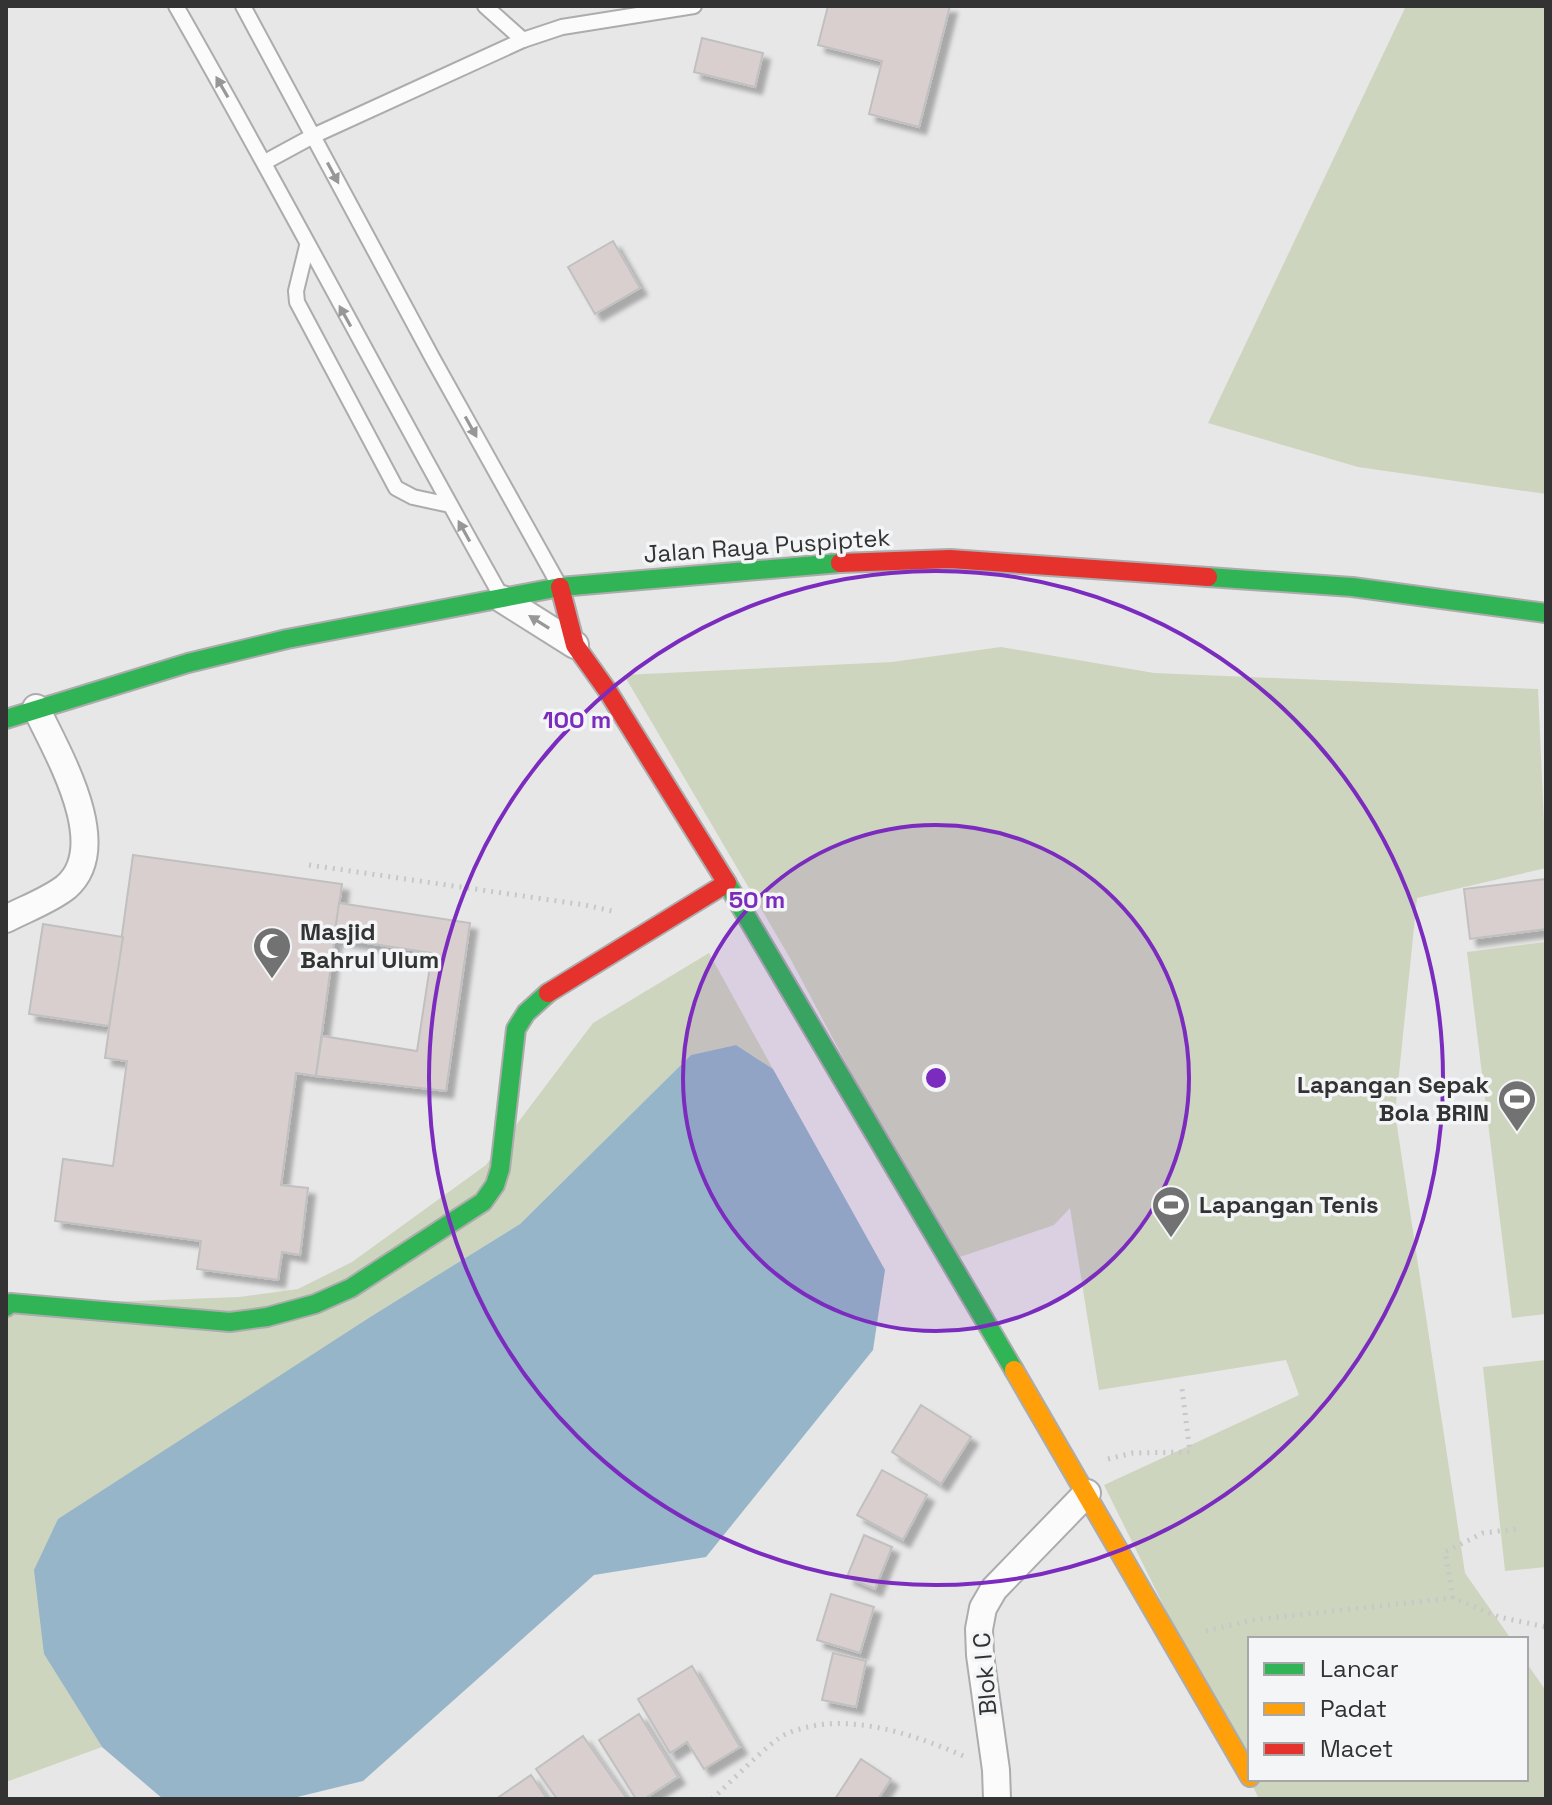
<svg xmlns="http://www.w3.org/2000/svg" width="1552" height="1805" viewBox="0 0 1552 1805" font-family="'Space Grotesk',sans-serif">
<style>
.green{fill:#cdd5be}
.water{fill:#96b5c8}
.building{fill:#d9cfce;stroke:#c0c0c1;stroke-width:2;filter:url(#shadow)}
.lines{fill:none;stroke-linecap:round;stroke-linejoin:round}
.lane-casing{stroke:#acacad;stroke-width:18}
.street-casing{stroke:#acacad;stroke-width:30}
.fast-casing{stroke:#acacad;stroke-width:22}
.slow-casing{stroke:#acacad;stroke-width:22}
.jam-casing{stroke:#acacad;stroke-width:22}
.path{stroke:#c7c7c9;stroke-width:5;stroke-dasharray:2 6;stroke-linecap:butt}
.lane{stroke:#fbfbfc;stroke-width:14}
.street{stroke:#fbfbfc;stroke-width:26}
.fast{stroke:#30b455;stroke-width:18}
.slow{stroke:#ff9f0a;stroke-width:18}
.jam{stroke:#e5322d;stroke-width:18}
.oneway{fill:#979798}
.ring{fill:none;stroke:#7b2cbf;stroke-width:4}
.labels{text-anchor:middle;stroke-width:7;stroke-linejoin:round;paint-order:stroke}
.street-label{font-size:24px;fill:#333334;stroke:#f4f5f6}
.poi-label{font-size:24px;font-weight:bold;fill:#333334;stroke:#f4f5f6;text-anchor:start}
.centre{fill:#7b2cbf;stroke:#f4f5f6;stroke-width:4}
.ring-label{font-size:24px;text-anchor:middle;font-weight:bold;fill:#7b2cbf;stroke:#f4f5f6;stroke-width:7;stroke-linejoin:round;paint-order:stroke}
</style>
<defs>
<filter id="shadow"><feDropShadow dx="7" dy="7" stdDeviation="2" flood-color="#0004"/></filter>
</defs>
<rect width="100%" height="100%" fill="#e7e7e8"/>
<g class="green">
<path d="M1406,6H1546V494L1358,467L1208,423Z"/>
<path d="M1001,647L1154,673L1538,689L1546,868L1417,898L1395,1113L1465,1573L1511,1639H1250V1779H1526V1662L1546,1691V1799H1259L1104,1485L1299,1395L1286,1360L1099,1390L1070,1208L1054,1225L951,1260L790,958L624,675L892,662Z"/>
<path d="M1546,942V1314L1512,1318L1467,952Z"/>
<path d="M709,953L773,1069L736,1045L691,1055L520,1224L375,1314L44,1654L102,1747L6,1782V1306L239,1297L298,1289L352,1262L486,1165L593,1023Z"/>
<path d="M1546,1360V1567L1505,1571L1483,1367Z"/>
</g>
<path class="water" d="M736,1045L773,1069L885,1270L873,1350L706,1557L594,1575L363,1781L289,1799H163L102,1747L44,1654L34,1570L58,1519L375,1314L520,1224L691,1055Z"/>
<g class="building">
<path d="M828,6H950L919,127L869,114L882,61L818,45Z"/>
<path d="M702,38L763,53L755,87L694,72Z"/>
<path d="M613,241L640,288L595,314L568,267Z"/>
<path d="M133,855L342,884L316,1076L296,1073L281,1185L308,1188L300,1255L282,1252L278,1280L197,1269L201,1241L55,1221L63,1159L113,1166L127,1061L105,1058Z"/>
<path d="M1546,879V929L1470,939L1464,889Z"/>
<path d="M339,903L470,923L446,1091L316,1076L322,1036L417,1051L432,953L334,938Z"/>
<path d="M43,924L123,937L109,1026L29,1014Z"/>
<path d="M921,1405L971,1437L941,1484L892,1452Z"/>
<path d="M882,1470L927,1495L903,1540L857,1515Z"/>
<path d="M864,1535L892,1547L875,1589L847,1577Z"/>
<path d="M831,1594L874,1607L860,1653L817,1640Z"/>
<path d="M833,1653L866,1661L856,1707L822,1700Z"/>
<path d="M692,1666L740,1747L704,1769L687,1742L670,1753L638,1699Z"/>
<path d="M639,1714L678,1777L644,1799H636L599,1740Z"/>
<path d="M583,1736L627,1799H557L536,1769Z"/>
<path d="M861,1759L891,1779L878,1799H835Z"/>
<path d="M531,1775L547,1799H496Z"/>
</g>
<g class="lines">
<g class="lane-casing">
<g id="lane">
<path d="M176,6C287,200 390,399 500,594"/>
<path d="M243,6L433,359L559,585"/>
<path d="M485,6L523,40"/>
<path d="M265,162L313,136L523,40L562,27L694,6"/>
<path d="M307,246L296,291L297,302L396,488L413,497L450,505"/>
</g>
</g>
<g class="street-casing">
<g id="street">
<path d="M502,599L575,645"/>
<path d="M6,919C25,909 50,900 66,887C114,846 56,751 36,708"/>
<path d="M997,1799L996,1770L980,1655L979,1629L983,1608L994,1589L1087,1493"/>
</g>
</g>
<g class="fast-casing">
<g id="fast">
<path d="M1208,577L1352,587L1546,613"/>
<path d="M6,719L188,663L287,639L560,587L840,563"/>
<path d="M725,880L1014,1370"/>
<path d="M6,1307L10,1303L230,1322L267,1317L315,1304L351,1288L483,1202L495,1185L500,1169L516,1029L526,1013L548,993"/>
</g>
</g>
<g class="slow-casing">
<path id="slow" d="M1014,1370L1250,1777"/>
</g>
<g class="jam-casing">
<g id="jam">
<path d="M840,563L950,559L1208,577"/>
<path d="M560,587L575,645L607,690L725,880"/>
<path d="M548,993L727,883"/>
</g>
</g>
<g class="path">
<path d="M309,865L585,905L612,911"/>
<path d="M1108,1459L1133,1453L1190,1452L1182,1389"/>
<path d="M1453,1598L1445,1552L1483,1533L1518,1529"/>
<path d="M1206,1631L1252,1620L1453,1598L1499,1617L1546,1627"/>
<path d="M712,1799C728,1785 770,1741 786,1734C843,1709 913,1734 966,1757"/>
</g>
<use href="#lane" class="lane"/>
<use href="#street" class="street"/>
<use href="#fast" class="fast"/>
<use href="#slow" class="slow"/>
<use href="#jam" class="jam"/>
</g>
<defs><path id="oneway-solid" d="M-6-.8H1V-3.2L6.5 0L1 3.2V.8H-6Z" transform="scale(2)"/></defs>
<g class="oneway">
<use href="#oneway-solid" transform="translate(222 87) rotate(-120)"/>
<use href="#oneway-solid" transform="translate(333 173) rotate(62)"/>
<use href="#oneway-solid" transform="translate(345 316) rotate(-119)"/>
<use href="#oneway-solid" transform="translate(471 427) rotate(61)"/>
<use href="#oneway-solid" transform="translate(464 531) rotate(-119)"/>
<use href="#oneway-solid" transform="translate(539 622) rotate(-148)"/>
</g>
<circle cx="936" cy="1078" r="253" fill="#7b2cbf" fill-opacity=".12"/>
<g class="ring">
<circle cx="936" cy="1078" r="253"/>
<circle cx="936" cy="1078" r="507"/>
</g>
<defs>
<g id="mosque-pin" transform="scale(2)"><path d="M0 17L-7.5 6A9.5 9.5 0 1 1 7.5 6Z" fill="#727273" stroke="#f4f5f6"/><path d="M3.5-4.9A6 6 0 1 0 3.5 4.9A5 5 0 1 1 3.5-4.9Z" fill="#fff"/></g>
<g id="stadium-pin" transform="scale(2)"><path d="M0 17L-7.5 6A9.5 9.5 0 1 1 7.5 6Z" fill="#727273" stroke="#f4f5f6"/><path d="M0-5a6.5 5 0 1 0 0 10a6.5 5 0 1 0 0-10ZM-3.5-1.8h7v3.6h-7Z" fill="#fff"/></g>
</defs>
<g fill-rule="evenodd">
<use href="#mosque-pin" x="272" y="946"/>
<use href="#stadium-pin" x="1517" y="1099"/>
<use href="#stadium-pin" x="1171" y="1205"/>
</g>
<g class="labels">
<g class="street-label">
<text transform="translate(767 546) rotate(-4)" y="8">Jalan Raya Puspiptek</text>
<text transform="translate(985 1674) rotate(-95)" y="8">Blok I C</text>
</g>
<g class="poi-label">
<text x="300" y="940">Masjid<tspan x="300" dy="28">Bahrul Ulum</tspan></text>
<text x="1489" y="1093" text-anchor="end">Lapangan Sepak<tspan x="1489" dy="28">Bola BRIN</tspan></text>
<text x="1199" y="1213">Lapangan Tenis</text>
</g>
</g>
<circle cx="936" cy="1078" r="12" class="centre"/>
<g class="ring-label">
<text x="577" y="728">100 m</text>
<text x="757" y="908">50 m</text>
</g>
<rect width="1552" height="1805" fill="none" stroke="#333334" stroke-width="16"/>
<rect x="1248" y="1637" width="280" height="144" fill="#f4f5f6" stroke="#a7a7a8" stroke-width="2"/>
<rect x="1264" y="1663" width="40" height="12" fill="#30b455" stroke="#a7a7a8" stroke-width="2"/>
<text x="1320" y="1677" font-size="24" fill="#333334">Lancar</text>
<rect x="1264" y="1703" width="40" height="12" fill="#ff9f0a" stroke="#a7a7a8" stroke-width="2"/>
<text x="1320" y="1717" font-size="24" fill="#333334">Padat</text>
<rect x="1264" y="1743" width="40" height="12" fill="#e5322d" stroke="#a7a7a8" stroke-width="2"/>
<text x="1320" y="1757" font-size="24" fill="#333334">Macet</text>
</svg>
